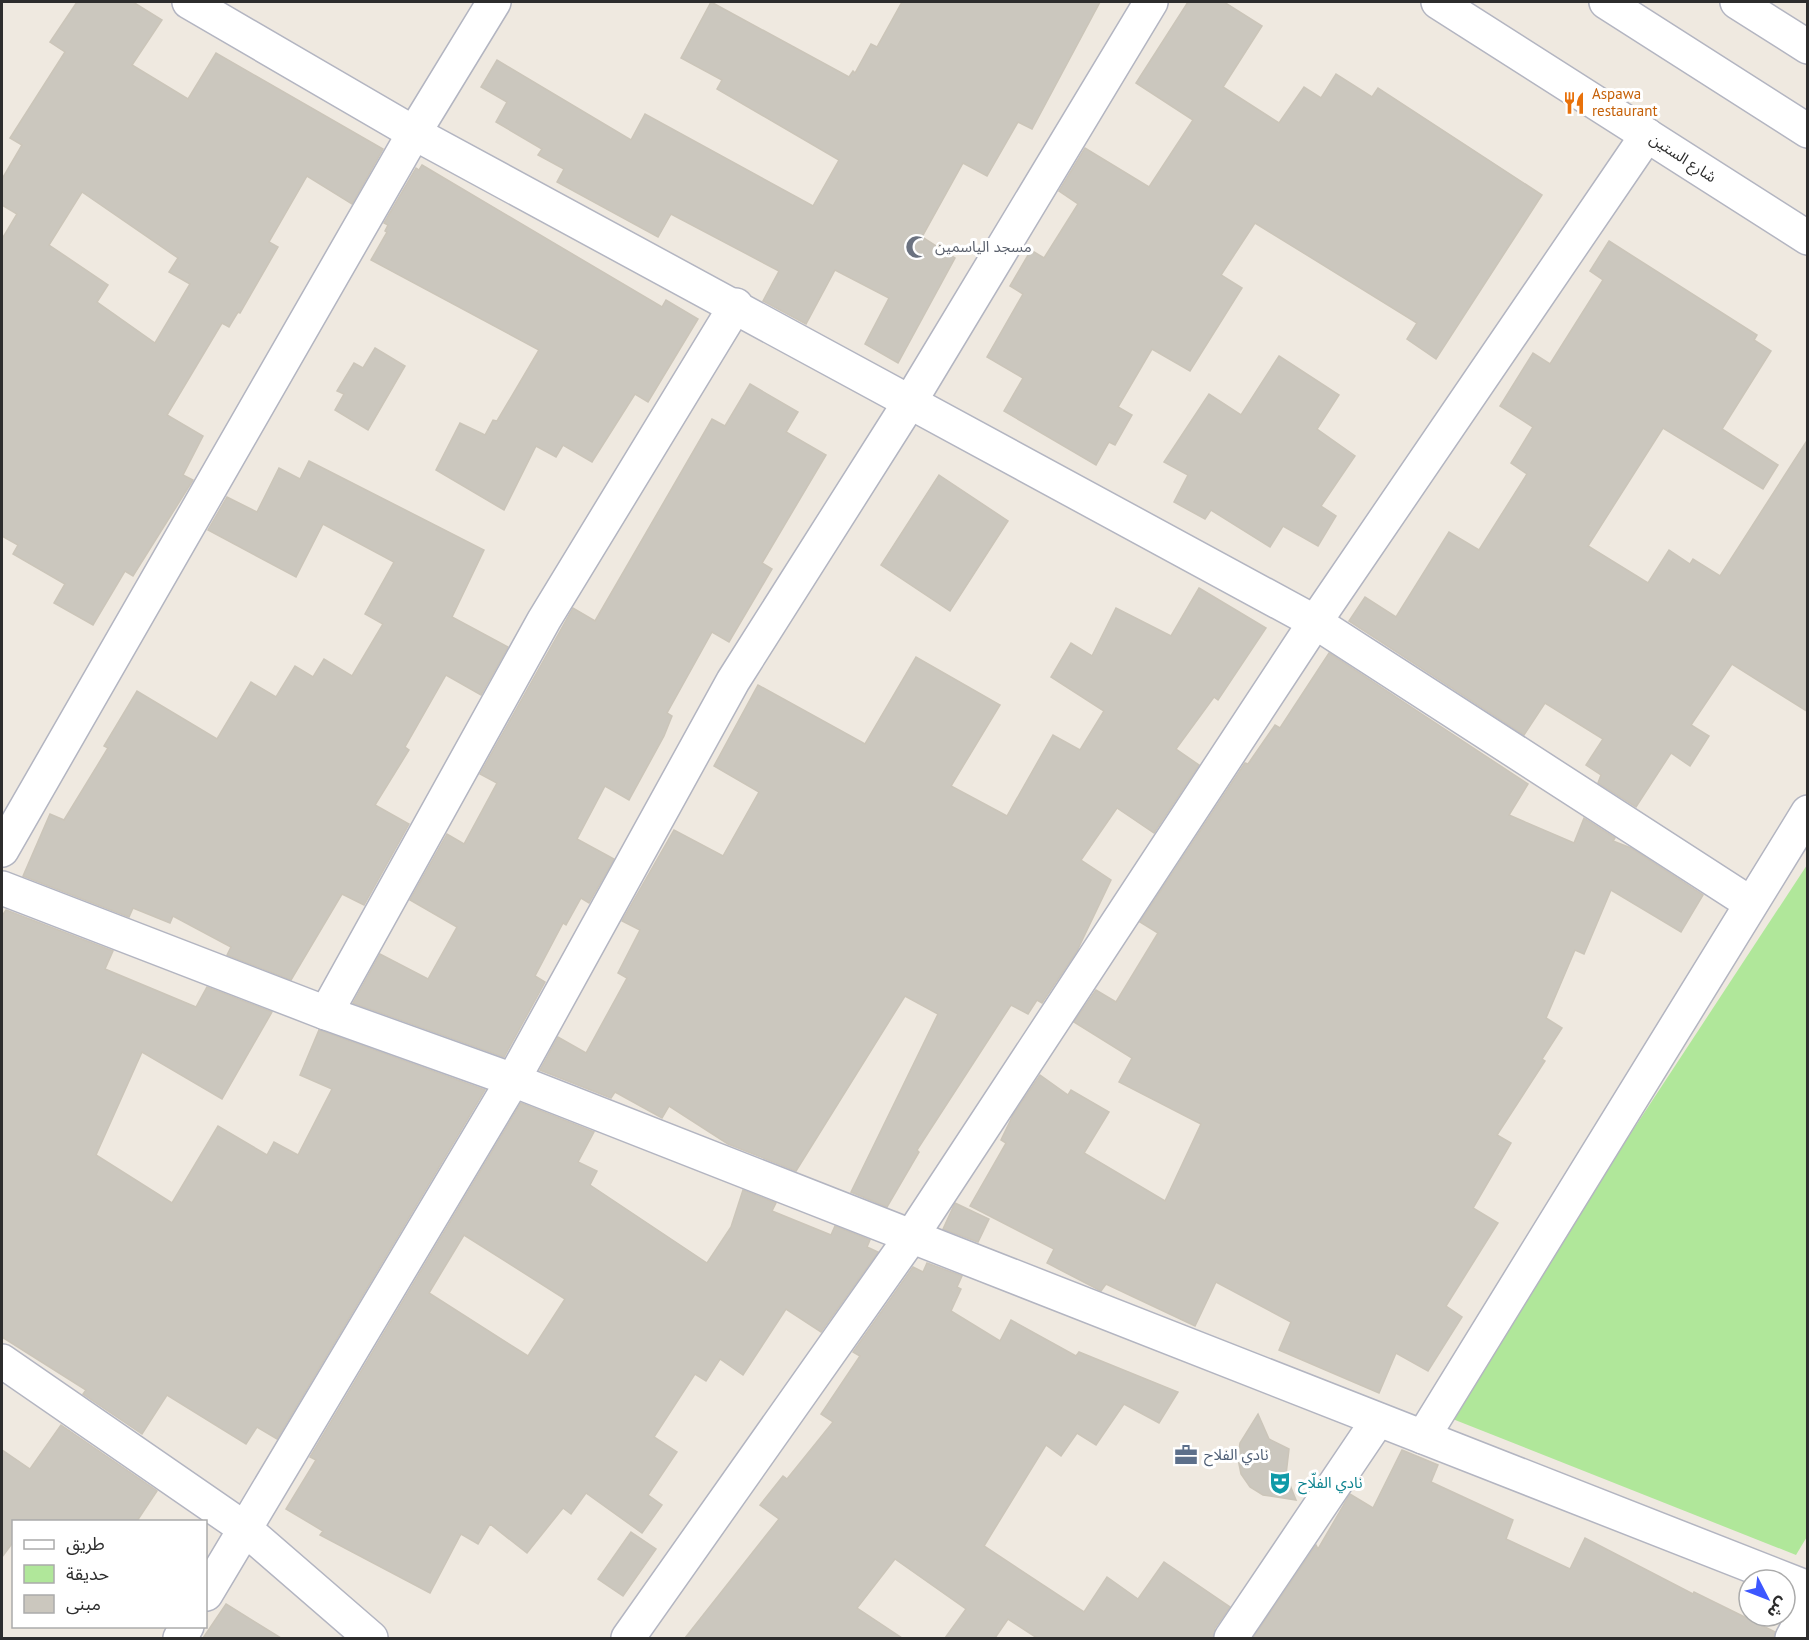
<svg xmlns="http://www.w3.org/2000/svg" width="1809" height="1640" viewBox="0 0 1809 1640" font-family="'PT Sans','Noto Sans Arabic',sans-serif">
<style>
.green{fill:#b0e79a}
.building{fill:#cbc7be;stroke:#cbc5b9;stroke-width:1.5;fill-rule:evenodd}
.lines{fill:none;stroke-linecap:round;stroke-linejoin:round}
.minor-casing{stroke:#b3b5c1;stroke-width:36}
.tertiary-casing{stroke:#b3b5c1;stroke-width:36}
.secondary-casing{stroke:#b3b5c1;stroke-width:36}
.minor{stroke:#fff;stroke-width:33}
.tertiary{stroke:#fff;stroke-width:33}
.secondary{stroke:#fff;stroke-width:33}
.labels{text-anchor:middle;stroke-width:6;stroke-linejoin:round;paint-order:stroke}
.food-label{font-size:15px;fill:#c56008;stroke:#fff;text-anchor:start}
.street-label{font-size:15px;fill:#2d2d2d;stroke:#fff}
.worship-label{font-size:15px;fill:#5b616d;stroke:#fff;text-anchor:start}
.service-label{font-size:15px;fill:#4e5e75;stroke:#fff;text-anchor:start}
.culture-label{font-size:15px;fill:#0d838f;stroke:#fff;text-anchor:start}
</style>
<rect width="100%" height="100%" fill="#efe9e0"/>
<path class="green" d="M1807,865L1808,1535L1796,1555L1445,1416Z"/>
<g class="building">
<path d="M77,2H133L162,20L132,65L188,99L216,53L383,149L352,204L307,176L269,242L278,247L240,313L238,312L229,327L222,323L167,415L203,436L183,475L193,480L133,576L125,571L93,625L54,603L65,584L13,554L18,545L2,536V239L17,214L2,205V179L22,145L10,138L65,52L50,42ZM82,192L178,258L169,272L190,284L155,343L97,302L108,285L49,245Z"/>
<path d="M711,2L849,77L853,71L855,73L871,44L877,47L902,2H1100L1032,129L1018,122L987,176L963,163L922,237L955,258L898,363L865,344L889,298L835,270L806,324L763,301L779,271L671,214L658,237L557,182L564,169L538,155L542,149L496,122L507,102L481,87L497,60L631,140L645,114L813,206L839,160L717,89L722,80L681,58Z"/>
<path d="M1188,2H1224L1262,26L1223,87L1279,123L1304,87L1321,98L1336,74L1372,97L1378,88L1542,195L1436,359L1407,339L1417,323L1255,223L1221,275L1242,288L1190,371L1152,349L1118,407L1132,415L1115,445L1109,442L1096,465L1004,411L1023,378L987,357L1023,294L1010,286L1031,250L1044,258L1078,204L1059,191L1085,148L1149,187L1193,120L1136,83Z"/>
<path d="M422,165L662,307L666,300L698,319L648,402L635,394L592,462L563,445L556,457L536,446L504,510L436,470L460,423L485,435L493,420L497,421L539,350L371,260L387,232L385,231L388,225L384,223L416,168L419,170Z"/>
<path d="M1609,241L1757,335L1754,340L1771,351L1722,429L1778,465L1763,489L1663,428L1588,546L1648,583L1669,550L1690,564L1693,559L1720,576L1808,439V712L1732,664L1691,725L1709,736L1690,766L1671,753L1636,807L1598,783L1601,775L1586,765L1603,739L1545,703L1524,735L1349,621L1365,597L1396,617L1449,532L1479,550L1527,474L1511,463L1533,427L1500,406L1533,353L1550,364L1603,280L1590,271Z"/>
<path d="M375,348L405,366L368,430L335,410L344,394L337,391L354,363L363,368Z"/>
<path d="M1279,356L1339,395L1317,429L1355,456L1321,506L1336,516L1318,546L1283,526L1270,547L1211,510L1205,519L1174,502L1188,475L1164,462L1209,394L1241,415Z"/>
<path d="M750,384L798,412L786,432L826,455L762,563L772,569L729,642L712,632L667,713L672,716L664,736L629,800L605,786L577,839L614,859L589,903L581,898L566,925L563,923L535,976L545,982L504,1057L353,1003L380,954L428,979L457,927L410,900L447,834L464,844L497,783L480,774L573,608L595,621L712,419L725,426Z"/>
<path d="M309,461L484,550L452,617L508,647L481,695L446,675L405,747L409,750L375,805L409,824L364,905L342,894L291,980L227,955L231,947L173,916L170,923L133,908L129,917L23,876L50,814L64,820L108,748L104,746L137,691L217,739L251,682L276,697L295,666L313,677L324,659L352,676L383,624L365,614L394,562L323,524L296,577L208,530L227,497L257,512L279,468L300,479Z"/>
<path d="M939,475L1008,521L950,611L881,565Z"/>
<path d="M1199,588L1266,628L1218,700L1214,697L1176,749L1199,765L1154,833L1117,808L1081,860L1111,880L1077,951L1042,1003L1037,1000L1028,1014L1011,1005L917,1150L919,1152L887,1207L851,1192L938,1014L905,996L796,1171L728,1144L669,1106L662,1118L615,1092L611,1098L540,1070L558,1037L586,1053L627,978L618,973L640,930L622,921L674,830L723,856L759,792L714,766L758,685L865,744L916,657L1000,705L951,786L1007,816L1053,735L1080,750L1104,711L1051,677L1071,643L1092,656L1116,608L1171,636Z"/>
<path d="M1329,653L1528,784L1509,815L1574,843L1584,818L1615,838L1613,841L1631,848L1703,895L1681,932L1611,890L1584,954L1575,950L1546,1018L1562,1028L1542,1059L1545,1061L1497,1135L1511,1143L1473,1208L1498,1223L1446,1306L1462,1317L1428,1371L1396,1353L1379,1393L1279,1350L1291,1322L1216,1282L1195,1326L1106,1284L1101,1291L1047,1263L1054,1249L970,1206L1006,1143L1001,1140L1013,1115L1040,1075L1068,1095L1071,1090L1109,1112L1084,1153L1165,1201L1201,1124L1119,1082L1132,1058L1074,1022L1096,990L1116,1002L1158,933L1140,922L1245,763L1248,764L1275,725L1280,728Z"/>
<path d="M6,910L113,951L105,969L196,1007L207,987L272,1012L222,1099L142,1052L96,1155L172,1203L218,1126L267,1155L274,1142L298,1155L332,1089L300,1075L319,1030L485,1090L277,1439L257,1427L246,1444L167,1395L142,1434L83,1394L86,1390L2,1337V916Z"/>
<path d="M521,1103L594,1132L578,1162L597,1171L590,1185L707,1263L731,1227L743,1190L776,1203L772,1211L831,1235L835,1226L870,1240L867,1247L878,1252L821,1332L786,1309L743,1375L720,1359L706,1381L695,1374L654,1437L677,1452L648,1495L662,1505L642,1533L586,1493L571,1514L563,1508L527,1553L490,1524L478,1544L461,1534L430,1593L320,1535L323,1531L286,1509L316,1460L310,1457ZM464,1235L565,1299L528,1356L429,1293Z"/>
<path d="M955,1203L989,1219L978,1242L943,1229Z"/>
<path d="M927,1263L962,1276L957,1287L961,1289L951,1311L1000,1341L1011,1320L1076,1356L1079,1352L1178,1392L1159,1423L1124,1404L1096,1445L1077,1433L1061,1456L1046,1445L984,1546L1084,1612L1107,1577L1138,1599L1164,1562L1230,1607L1215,1628L1213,1638H1037L1008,1619L995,1638H945L966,1609L895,1559L857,1608L902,1638H685L779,1519L760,1505L783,1476L787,1479L833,1422L821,1414L860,1356L853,1352L913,1267L923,1272Z"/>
<path d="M1258,1414L1269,1439L1289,1449L1286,1475L1296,1500L1263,1495L1250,1487L1241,1474L1238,1459L1240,1443Z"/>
<path d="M61,1425L157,1491L137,1521H14V1541L2,1557V1450L30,1469Z"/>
<path d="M1402,1450L1438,1465L1431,1482L1513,1520L1506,1539L1570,1569L1585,1538L1693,1594L1694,1592L1775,1632L1773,1638H1253L1316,1545L1318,1549L1350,1494L1373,1508Z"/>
<path d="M631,1532L656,1549L623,1596L598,1579Z"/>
<path d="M226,1604L281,1638H203Z"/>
</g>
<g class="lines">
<g class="minor-casing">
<g id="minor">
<path d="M189,2L414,133L1315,622L1750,903"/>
<path d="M2,850L414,133L494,2"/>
<path d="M2,888L326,1013L513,1080L1808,1588"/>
<path d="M326,1013L544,620L736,305"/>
<path d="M2,1361L244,1528L371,1638"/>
<path d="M1423,1437L1808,812"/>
<path d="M206,1594L513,1080L733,681L911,400L1151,2"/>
<path d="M180,1638L187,1626"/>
<path d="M628,1638L911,1237L1315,622L1647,135"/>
<path d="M1231,1638L1378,1420"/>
<path d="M1792,1638L1808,1608"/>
</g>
</g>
<g class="tertiary-casing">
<path id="tertiary" d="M1737,2L1808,47"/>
</g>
<g class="secondary-casing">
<g id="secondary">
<path d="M1438,2L1808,238"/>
<path d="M1606,2L1808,131"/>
</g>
</g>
<use href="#minor" class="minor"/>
<use href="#tertiary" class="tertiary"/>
<use href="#secondary" class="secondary"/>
</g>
<defs>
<g id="restaurant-bare" transform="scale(1.8)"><path d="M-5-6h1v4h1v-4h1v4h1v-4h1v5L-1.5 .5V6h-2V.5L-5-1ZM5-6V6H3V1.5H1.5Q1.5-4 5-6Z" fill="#e8710a" stroke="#fff" stroke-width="2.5" paint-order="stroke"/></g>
<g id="mosque-bare" transform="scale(1.8)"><path d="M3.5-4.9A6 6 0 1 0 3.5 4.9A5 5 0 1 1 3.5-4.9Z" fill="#6b7280" stroke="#fff" stroke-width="2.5" paint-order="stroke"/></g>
<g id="office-bare" transform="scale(1.8)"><path d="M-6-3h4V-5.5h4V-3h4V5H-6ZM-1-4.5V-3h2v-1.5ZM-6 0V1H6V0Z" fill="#5c6f8a" stroke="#fff" stroke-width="2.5" paint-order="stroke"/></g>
<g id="theatre-bare" transform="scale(1.8)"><path d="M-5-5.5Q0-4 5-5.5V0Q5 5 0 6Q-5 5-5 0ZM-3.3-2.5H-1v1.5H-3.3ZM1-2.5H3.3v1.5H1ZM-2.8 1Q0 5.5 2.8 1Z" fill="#0f9aa8" stroke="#fff" stroke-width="2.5" paint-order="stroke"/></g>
</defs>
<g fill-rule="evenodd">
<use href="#restaurant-bare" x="1574" y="103"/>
<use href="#mosque-bare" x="917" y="247"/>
<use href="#office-bare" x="1186" y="1455"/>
<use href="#theatre-bare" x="1280" y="1483"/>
</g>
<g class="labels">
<g class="food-label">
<text x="1592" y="99">Aspawa<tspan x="1592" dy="17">restaurant</tspan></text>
</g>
<g class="street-label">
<text transform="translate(1683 158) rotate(33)" y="5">شارع الستين</text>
</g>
<g class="worship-label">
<text x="935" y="252">مسجد الياسمين</text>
</g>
<g class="service-label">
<text x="1204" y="1460">نادي الفلاح</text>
</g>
<g class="culture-label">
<text x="1298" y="1488">نادي الفلّاح</text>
</g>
</g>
<rect width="1809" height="1640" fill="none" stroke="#2d2d2d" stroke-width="6"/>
<rect x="12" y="1520" width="195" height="108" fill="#ffffff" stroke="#ababab" stroke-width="1.5"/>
<rect x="24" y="1540" width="30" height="9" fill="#ffffff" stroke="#ababab" stroke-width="1.5"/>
<text x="66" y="1550" font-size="18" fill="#2d2d2d">طريق</text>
<rect x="24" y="1565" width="30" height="18" fill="#b0e79a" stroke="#ababab" stroke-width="1.5"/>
<text x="66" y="1580" font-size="18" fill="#2d2d2d">حديقة</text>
<rect x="24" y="1595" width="30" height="18" fill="#cbc7be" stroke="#ababab" stroke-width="1.5"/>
<text x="66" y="1610" font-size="18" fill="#2d2d2d">مبنى</text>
<g transform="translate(1767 1598) rotate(132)"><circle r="28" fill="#ffffff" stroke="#ababab" stroke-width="1.5"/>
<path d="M0-4.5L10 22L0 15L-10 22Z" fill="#3d57ff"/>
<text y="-9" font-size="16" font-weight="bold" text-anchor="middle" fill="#2d2d2d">ش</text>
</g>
</svg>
